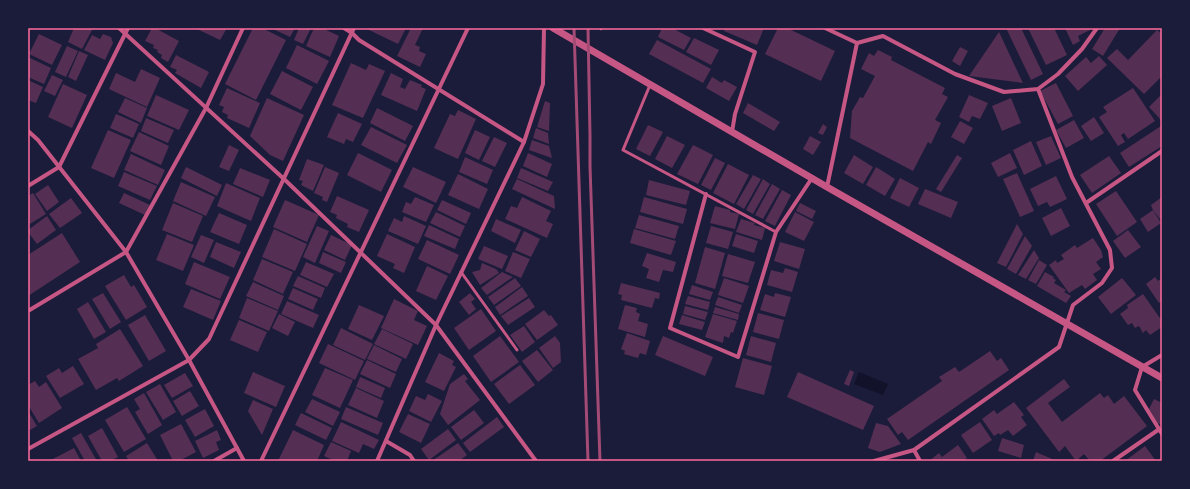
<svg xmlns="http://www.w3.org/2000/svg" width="1190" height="489" viewBox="0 0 1190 489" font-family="'Alegreya Sans',sans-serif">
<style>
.water{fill:#12122b}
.building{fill:#542f53}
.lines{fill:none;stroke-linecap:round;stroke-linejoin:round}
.path{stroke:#ff6b9d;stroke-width:2.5}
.service{stroke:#c65784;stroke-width:3}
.minor{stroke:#c65784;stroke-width:4}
.tertiary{stroke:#c65784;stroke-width:7}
.rail{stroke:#a44b75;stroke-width:3}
.neatline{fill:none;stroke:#ff6b9d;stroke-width:1.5}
</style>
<rect width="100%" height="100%" fill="#1b1b3a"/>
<path class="water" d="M859,372L888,384L883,395L854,384Z"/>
<g class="building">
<path d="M74,28H93L82,49L68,42Z"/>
<path d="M152,28H155L179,41L168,62L161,58L162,55L157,52L158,50L153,48L154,45L145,41Z"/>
<path d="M195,28H227L220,40Z"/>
<path d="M253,28H262L286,40L256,100L225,84Z"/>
<path d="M271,28H295L290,37Z"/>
<path d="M299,28H311L303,44L294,40Z"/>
<path d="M314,28H322L339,36L330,57L306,46Z"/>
<path d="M365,28H406L398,44Z"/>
<path d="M411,28H423L415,45L420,47L419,51L426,54L420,67L397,56Z"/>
<path d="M662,28H672L691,38L684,50L658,37Z"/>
<path d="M725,28H764L757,45L724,31Z"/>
<path d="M778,28H787L835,51L821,81L765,54Z"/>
<path d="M1006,28H1021L1043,74L1031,80Z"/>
<path d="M1028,28H1054L1067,55L1046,65Z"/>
<path d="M1065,28H1089L1090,30L1078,36L1080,41L1073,45Z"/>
<path d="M1105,28H1120L1103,56L1092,49Z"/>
<path d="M1157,30L1162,34V79L1160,78L1144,94L1107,58L1117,49L1128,60Z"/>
<path d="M999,32L1023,83L969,76Z"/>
<path d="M39,34L62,45L52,65L29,54Z"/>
<path d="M103,34L111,37L113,43L105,60L84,50L92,35L100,39Z"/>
<path d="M694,38L719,50L711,65L686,52Z"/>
<path d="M657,40L711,69L703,83L649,54Z"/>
<path d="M297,45L329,61L317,84L286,68Z"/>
<path d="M67,46L78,51L66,77L55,72Z"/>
<path d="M960,47L968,51L960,66L952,61Z"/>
<path d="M878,50L892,57L891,60L945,88L942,94L948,97L935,120L941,123L931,144L928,142L913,171L850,138L852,111L860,97L863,98L875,76L861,69L869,53L874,56Z"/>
<path d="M79,51L88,55L76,81L68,77Z"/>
<path d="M176,55L209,72L201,88L175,73L177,70L170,67Z"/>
<path d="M1099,56L1107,65L1078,91L1065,76L1086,57L1091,63Z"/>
<path d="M28,57L51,68L44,84L28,77Z"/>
<path d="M351,63L366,70L369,64L385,71L363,118L332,105Z"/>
<path d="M141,69L160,78L147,107L109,89L116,73L135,82Z"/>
<path d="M282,71L313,87L301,110L270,94Z"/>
<path d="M391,73L403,79L400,87L405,89L410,80L422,85L421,87L426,89L417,111L381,95Z"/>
<path d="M52,75L63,80L55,96L44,91Z"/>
<path d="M712,77L722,83L724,80L737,87L729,101L706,88Z"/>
<path d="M28,80L43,87L36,103L28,100Z"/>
<path d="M1056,83L1073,116L1058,124L1040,91Z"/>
<path d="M63,84L87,95L72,128L48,117Z"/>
<path d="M227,88L260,103L249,128L227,118L228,115L222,112L224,107L219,105Z"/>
<path d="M1133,88L1155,121L1128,139L1124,133L1121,135L1125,142L1118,146L1099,117L1107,112L1103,107Z"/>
<path d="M1162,94V119L1161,120L1149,107Z"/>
<path d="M156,95L189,110L179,130L147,116Z"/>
<path d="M969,95L988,103L980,119L972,116L969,122L959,117Z"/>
<path d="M125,98L147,108L141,123L118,112Z"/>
<path d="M267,98L304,115L283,161L270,155L250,136Z"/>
<path d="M1011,98L1021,123L1002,131L992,106Z"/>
<path d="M545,101L550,103L549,131L537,127Z"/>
<path d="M748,103L780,122L774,131L743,113Z"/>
<path d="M377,108L413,126L405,141L370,123Z"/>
<path d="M458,110L476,119L458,159L434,148L450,114L455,116Z"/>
<path d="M338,113L362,124L353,142L346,139L344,144L327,137Z"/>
<path d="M116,114L139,124L133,138L110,128Z"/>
<path d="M1094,117L1104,133L1091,141L1081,126Z"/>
<path d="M146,118L174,130L168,143L141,131Z"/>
<path d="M1074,120L1084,138L1066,148L1056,130Z"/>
<path d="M960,121L973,128L964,144L951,137Z"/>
<path d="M823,124L827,127L823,135L818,133Z"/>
<path d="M648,125L663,132L650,156L636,149Z"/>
<path d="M1161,126L1162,146L1129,167L1120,153Z"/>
<path d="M371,127L407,145L397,163L361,145Z"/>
<path d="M536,128L548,133L549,144L533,138Z"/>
<path d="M108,130L131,140L114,178L91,168Z"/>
<path d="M475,130L490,137L479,160L465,153Z"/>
<path d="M139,132L169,146L161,165L130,151Z"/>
<path d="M667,136L685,145L672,168L655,159Z"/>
<path d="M810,136L821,142L813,155L803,149Z"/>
<path d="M1051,136L1061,158L1046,165L1036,142Z"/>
<path d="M494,137L507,143L495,167L482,161Z"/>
<path d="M532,140L549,146L552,158L529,150Z"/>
<path d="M1031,141L1042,166L1024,175L1013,150Z"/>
<path d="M229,145L239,150L229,171L219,167Z"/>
<path d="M693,145L713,155L698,184L677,174Z"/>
<path d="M358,153L392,170L381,192L347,175Z"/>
<path d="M528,153L552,164L547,177L523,166Z"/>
<path d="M1010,153L1017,168L998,177L991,163Z"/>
<path d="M131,154L165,170L158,185L124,170Z"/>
<path d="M854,155L873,167L863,184L844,173Z"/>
<path d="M957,155L962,158L941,192L936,189Z"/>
<path d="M1109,156L1121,173L1092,193L1080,175Z"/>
<path d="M465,157L493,170L487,184L459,172Z"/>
<path d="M715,158L725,163L711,190L701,185Z"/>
<path d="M307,159L324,165L313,191L301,185L303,181L299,180Z"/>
<path d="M728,164L749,175L734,204L713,193Z"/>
<path d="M186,167L222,185L217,196L181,178Z"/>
<path d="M325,167L339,173L327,202L322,200L323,197L314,193Z"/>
<path d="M413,167L446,182L436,203L403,187Z"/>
<path d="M876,167L895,179L885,196L866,185Z"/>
<path d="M240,168L270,180L263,197L233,184Z"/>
<path d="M521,168L553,182L548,191L517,178Z"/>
<path d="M124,172L157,186L150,200L118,186Z"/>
<path d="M1017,173L1034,211L1020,217L1003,179Z"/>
<path d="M458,174L488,189L479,209L448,195Z"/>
<path d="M753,175L761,179L744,209L736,204Z"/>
<path d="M1056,176L1067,199L1050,207L1047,202L1038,206L1030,189Z"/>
<path d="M900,178L919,188L909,207L890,198Z"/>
<path d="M517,179L554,196L555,209L512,189Z"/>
<path d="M763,179L770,184L753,214L746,210Z"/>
<path d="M649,180L690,191L686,205L646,195Z"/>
<path d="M181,182L215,197L206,216L173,201Z"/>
<path d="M226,183L260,198L251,221L217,206Z"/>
<path d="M772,184L780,189L763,219L755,215Z"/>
<path d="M48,185L59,202L47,211L35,194Z"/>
<path d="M925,189L958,202L951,218L918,204Z"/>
<path d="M782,190L791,195L775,226L765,221Z"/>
<path d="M1116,191L1137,222L1117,236L1096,204Z"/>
<path d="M33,193L46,214L30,224L28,221V196Z"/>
<path d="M124,193L150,205L145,215L119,203Z"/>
<path d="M337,196L369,210L359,232L347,227L348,224L336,218L337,215L330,212Z"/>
<path d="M415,197L434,205L426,222L402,212L406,202L411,204Z"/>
<path d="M522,197L551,211L546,221L553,224L547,238L505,219L511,206L517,208Z"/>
<path d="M644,197L687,209L683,224L640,212Z"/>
<path d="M1162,197V217L1160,219L1153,210L1151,205Z"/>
<path d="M71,198L82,213L60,228L49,214Z"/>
<path d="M285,200L319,215L307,242L273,227Z"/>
<path d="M442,200L471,213L466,224L437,210Z"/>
<path d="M173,203L203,216L192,242L162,230Z"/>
<path d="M800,203L816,211L812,219L796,211Z"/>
<path d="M715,206L730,210V212L739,214L735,229L710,223Z"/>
<path d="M1061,208L1070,226L1051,236L1042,218Z"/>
<path d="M1153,210L1161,223L1148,232L1140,219Z"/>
<path d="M436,212L465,226L460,237L430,223Z"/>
<path d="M795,212L814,222L804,241L785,232Z"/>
<path d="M219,213L247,225L239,244L210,232Z"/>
<path d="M639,215L679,226L675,239L635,228Z"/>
<path d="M47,216L56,230L37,244L28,232V230Z"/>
<path d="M404,216L426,226L418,244L388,231L394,218L402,222Z"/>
<path d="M496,219L521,230L515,243L491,231Z"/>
<path d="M741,219L755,223L754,225L765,228L762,240L736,232Z"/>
<path d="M1017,224L1023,234L1006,267L997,263Z"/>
<path d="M429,225L459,239L455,249L424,236Z"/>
<path d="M317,226L329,231L315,263L303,257Z"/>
<path d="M711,226L733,232L728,249L706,243Z"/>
<path d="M274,229L307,244L295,271L262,257Z"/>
<path d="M634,229L676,241L671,255L630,243Z"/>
<path d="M1128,230L1141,247L1125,258L1113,241Z"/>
<path d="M524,231L540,239L531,257L515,250Z"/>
<path d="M62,233L80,262L28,296V255Z"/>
<path d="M167,234L194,245L183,271L156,260Z"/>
<path d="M387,234L415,247L404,273L393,268L395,264L377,256Z"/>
<path d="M736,234L758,241L754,253L732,246Z"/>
<path d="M201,235L214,240L204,263L191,257Z"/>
<path d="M331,235L352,245L345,260L324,250Z"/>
<path d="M1025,236L1032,246L1016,274L1007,269Z"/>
<path d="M1093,238L1101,250L1103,257L1096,262L1101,269L1093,274L1097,280L1085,289L1082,285L1069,293L1049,265L1056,260L1057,263L1064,259L1061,255L1075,245L1077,248Z"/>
<path d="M427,240L459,255L450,274L418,259Z"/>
<path d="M216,242L241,252L234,268L210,257Z"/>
<path d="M780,242L805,249L799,269L774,261Z"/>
<path d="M484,246L508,256L502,269L478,259Z"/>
<path d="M705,247L725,253L715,289L695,283Z"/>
<path d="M1034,250L1039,258L1026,279L1018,275Z"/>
<path d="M323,252L346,262L341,273L319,263Z"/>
<path d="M513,252L530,259L521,278L505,271Z"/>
<path d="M647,253L676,262L673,272L663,270L659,282L646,278L649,269L642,266Z"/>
<path d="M728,254L755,262L748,283L722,276Z"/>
<path d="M262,259L293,272L283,294L253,280Z"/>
<path d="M1039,260L1047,265L1036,284L1028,280Z"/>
<path d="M194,262L230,277L220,299L185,284Z"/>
<path d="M306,262L334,274L327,287L300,275Z"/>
<path d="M482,263L496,269L499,273L480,285L472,272L480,270Z"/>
<path d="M427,266L448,276L436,300L416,291Z"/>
<path d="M785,268L798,272L792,292L767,285L771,270L783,273Z"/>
<path d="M502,272L513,277L487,295L481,288Z"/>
<path d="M1045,272L1054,277L1053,278L1056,280L1054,283L1066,290L1064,292L1071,296L1066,303L1037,286Z"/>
<path d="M124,275L131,287L134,285L147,307L126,320L105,286Z"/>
<path d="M298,276L325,288L321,298L293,286Z"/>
<path d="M1155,277L1158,281L1162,278V301L1159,303L1146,284Z"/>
<path d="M515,278L521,286L494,305L488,297Z"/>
<path d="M724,278L749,286L743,303L718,295Z"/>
<path d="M1122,278L1136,295L1111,314L1098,297Z"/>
<path d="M253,282L284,296L278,310L246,296Z"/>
<path d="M621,283L660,293L659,299L655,298L652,308L621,300L622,295L618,294Z"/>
<path d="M692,285L713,292L710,300L689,294Z"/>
<path d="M522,287L528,296L500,315L495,307Z"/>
<path d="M293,288L318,299L313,310L288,299Z"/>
<path d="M191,289L221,301L213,320L183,307Z"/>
<path d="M103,293L121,322L110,329L92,299Z"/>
<path d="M470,293L475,299L471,302L476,309L469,315L459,302Z"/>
<path d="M775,293L791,297L785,317L760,310L765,294L774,297Z"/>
<path d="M1143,294L1162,321V327L1150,335L1146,330L1143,333L1139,326L1135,328L1132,323L1128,325L1120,314L1128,308L1127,305Z"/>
<path d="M688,296L710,302L708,310L685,304Z"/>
<path d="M718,297L742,305L739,313L715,305Z"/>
<path d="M247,298L278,311L269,331L239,318Z"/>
<path d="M529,298L535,307L508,325L501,316Z"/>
<path d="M394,299L418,311L414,320L427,326L418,345L381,328Z"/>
<path d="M287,301L319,315L313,328L281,314Z"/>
<path d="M88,302L106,332L94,339L77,309Z"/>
<path d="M359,305L384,316L372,340L348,329Z"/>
<path d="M625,305L637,308L636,312L640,314L638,321L648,324L645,337L618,329Z"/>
<path d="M685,306L708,312L705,320L683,314Z"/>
<path d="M715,307L739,314L738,320L713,313Z"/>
<path d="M481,309L496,331L469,350L454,328Z"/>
<path d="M544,310L549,316L551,315L558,325L537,340L525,324Z"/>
<path d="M758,313L784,320L779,339L753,332Z"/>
<path d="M279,314L295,322L288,336L272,328Z"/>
<path d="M713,314L737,321L733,333L731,332L729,338L724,336L723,343L705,337Z"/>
<path d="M145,315L166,351L149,361L128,325Z"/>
<path d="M682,315L705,322L702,330L679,324Z"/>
<path d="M239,320L267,332L258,352L230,340Z"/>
<path d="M524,326L535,342L522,352L510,335Z"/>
<path d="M341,328L373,344L365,360L333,345Z"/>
<path d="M120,329L143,366L119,381L117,378L96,390L78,359L98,348L96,344Z"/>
<path d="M382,329L413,344L406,359L374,344Z"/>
<path d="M627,333L650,341L646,355L640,353L638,358L624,354L625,351L621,349Z"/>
<path d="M500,336L519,362L491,382L473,356Z"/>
<path d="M555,336L560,343L561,362L553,368L539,348Z"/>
<path d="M663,336L713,357L705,376L655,355Z"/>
<path d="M751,336L776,343L771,362L746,355Z"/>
<path d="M328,344L364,361L355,380L319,363Z"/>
<path d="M374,345L402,359L396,372L367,359Z"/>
<path d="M537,350L553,370L538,382L522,361Z"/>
<path d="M990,351L997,361L1001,358L1009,370L908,440L902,432L898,435L887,419L942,381L939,377L955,367L959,372Z"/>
<path d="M439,353L454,361L452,365L456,367L444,391L425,382Z"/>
<path d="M743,358L772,366L764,395L735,387Z"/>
<path d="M367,360L396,374L390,388L360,374Z"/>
<path d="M520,365L535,385L509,404L494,384Z"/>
<path d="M73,366L84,384L60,398L46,376L59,368L62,373Z"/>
<path d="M325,368L353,380L340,408L312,395Z"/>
<path d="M850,370L854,372L849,386L844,384Z"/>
<path d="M253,372L285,386L276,407L244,393Z"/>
<path d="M798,372L874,406L863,430L787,397Z"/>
<path d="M185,373L193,386L172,398L164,385Z"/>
<path d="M464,374L468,379L465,381L480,400L448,425L440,414L450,384Z"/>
<path d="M360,377L385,388L381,398L356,387Z"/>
<path d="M1064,379L1070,387L1048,403L1062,422L1100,393L1104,398L1108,395L1114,404L1124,396L1147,426L1100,461H1090L1084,454L1076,461L1065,446L1059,452L1026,408Z"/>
<path d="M35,381L39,387L46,382L62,408L39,423L28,405V385Z"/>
<path d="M160,384L176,412L163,420L146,392Z"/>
<path d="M356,388L384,401L377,418L348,405Z"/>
<path d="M190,391L199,406L182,416L173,401Z"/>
<path d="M144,393L162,425L148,434L135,412L140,409L134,399Z"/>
<path d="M428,394L442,401L431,422L409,411L416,396L425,400Z"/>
<path d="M312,399L340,412L333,426L305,412Z"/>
<path d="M1154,399L1162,403V425L1157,423L1149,409Z"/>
<path d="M253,400L273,409L262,435L248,411Z"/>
<path d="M1014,402L1024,415L1021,417L1027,425L1013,436L1008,430L1000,435L999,433L994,436L982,419L994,410L997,414Z"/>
<path d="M127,407L146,439L124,452L105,420Z"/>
<path d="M346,407L383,423L378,435L341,419Z"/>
<path d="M205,409L214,426L195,437L185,420Z"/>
<path d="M474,410L484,423L461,440L451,427Z"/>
<path d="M28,411L37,426L30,430L28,427Z"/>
<path d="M301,413L332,428L326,440L295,425Z"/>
<path d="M408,414L430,424L421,443L399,432Z"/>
<path d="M497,417L504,427L470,452L463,443Z"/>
<path d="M341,422L379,440L374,449L363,444L359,453L332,441Z"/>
<path d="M980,422L992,440L973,453L961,435Z"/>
<path d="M876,423L888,426L901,444L880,452L868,448Z"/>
<path d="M181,424L196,452L179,461H173L160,435Z"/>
<path d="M102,428L118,457L110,461H102L88,436Z"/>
<path d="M448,429L456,440L429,460L421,449Z"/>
<path d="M217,430L221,440L216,442L219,450L203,458L195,441Z"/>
<path d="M293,430L324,445L317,461H278Z"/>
<path d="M81,433L97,461H85L72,438Z"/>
<path d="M1002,438L1024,445L1021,458L998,451Z"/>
<path d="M331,442L351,451L347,461H335L324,456Z"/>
<path d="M147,443L158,461H129L126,456Z"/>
<path d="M458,443L467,455L459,461H432Z"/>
<path d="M958,445L967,458L962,461H929L939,453L942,457Z"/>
<path d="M1145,446L1156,461H1125Z"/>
<path d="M74,448L81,461H49Z"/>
<path d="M1036,452L1052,459L1051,461H1033Z"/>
</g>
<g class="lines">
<path class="path" d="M601,29V28"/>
<g class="service">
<path d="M650,85L623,150L776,232"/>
<path d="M461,272L517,350"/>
</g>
<g class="minor">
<path d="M119,28L284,179L436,325L536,461"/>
<path d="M344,28L352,33L359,40L524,142"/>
<path d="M703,28L755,52L735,114L732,132"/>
<path d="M825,28L857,43L827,187"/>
<path d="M857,43L883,36L955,74L1004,92L1038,89L1058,74L1082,49L1097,28"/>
<path d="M28,131L38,140L126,252L189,360L244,461"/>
<path d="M28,186L59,167L128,28"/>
<path d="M706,194L670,328L738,357L776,232L812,178"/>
<path d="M1086,203L1162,151"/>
<path d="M28,311L126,252L206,108L243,28"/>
<path d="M1162,355L1142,367L1135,390L1162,434"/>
<path d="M386,441L410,455L414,461"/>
<path d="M28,449L189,360L209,339L354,28"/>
<path d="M914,450L920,461"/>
<path d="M214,461L237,448"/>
<path d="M261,461L468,28"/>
<path d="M377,461L436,325L524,142L543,84L544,28"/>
<path d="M874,461L914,450L1059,347L1073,305L1102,283L1112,268L1110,250L1072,177L1038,89"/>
<path d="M1113,461L1158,430"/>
</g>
<path class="tertiary" d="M553,28L827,187L1162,378"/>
<g class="rail">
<path d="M574,28L588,461"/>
<path d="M588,28L590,136V166L600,461"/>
</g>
</g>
<rect width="1190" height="489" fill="none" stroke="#1b1b3a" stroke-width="58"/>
<rect x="29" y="29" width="1132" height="431" class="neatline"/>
</svg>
